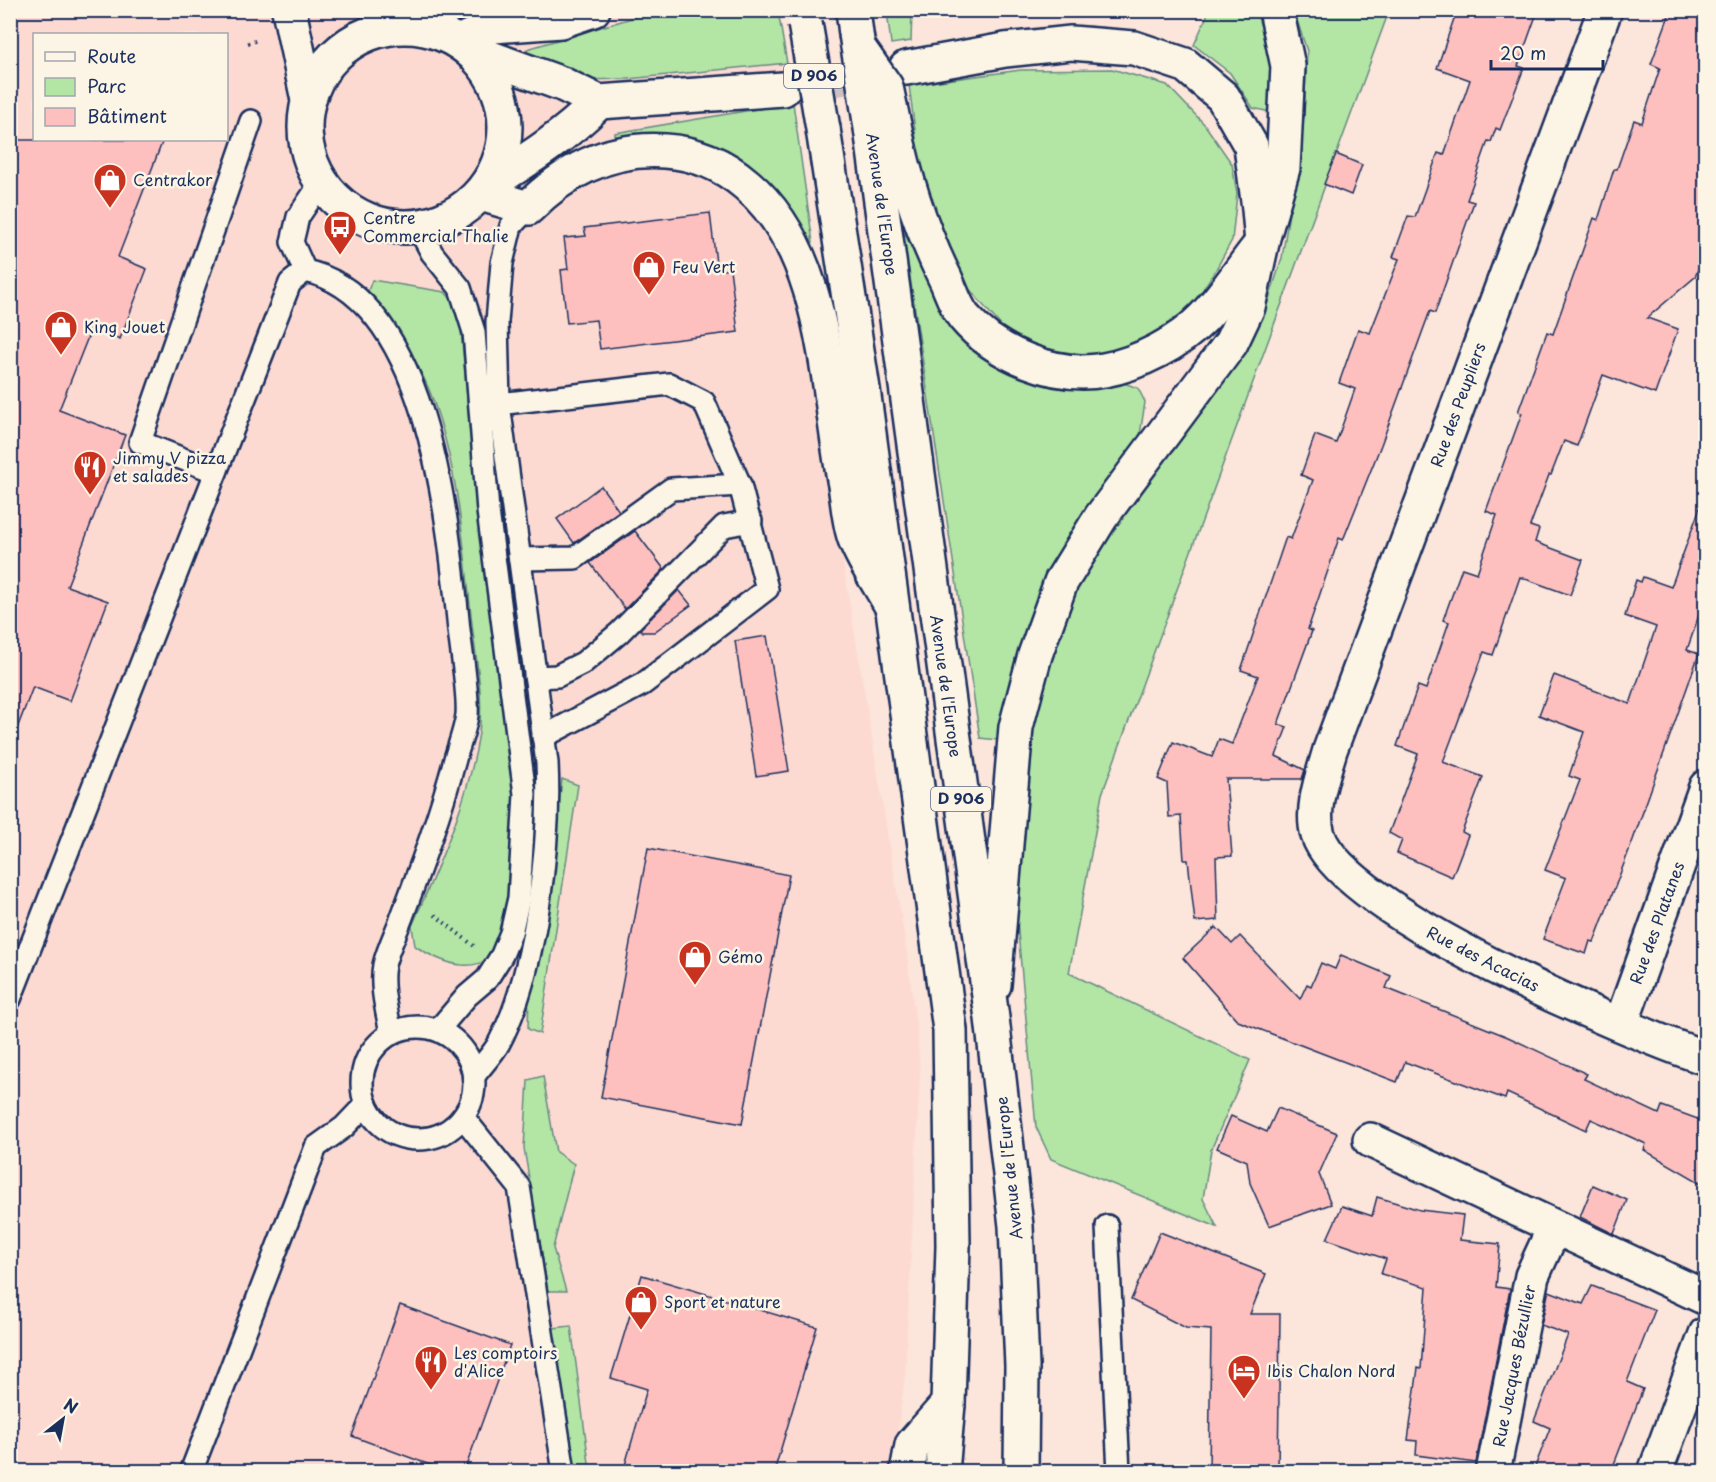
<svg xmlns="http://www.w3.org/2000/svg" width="1716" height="1482" viewBox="0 0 1716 1482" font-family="'Playpen Sans',sans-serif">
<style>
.built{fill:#fcdad2;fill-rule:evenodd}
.green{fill:#b3e5a5;stroke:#678a82;stroke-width:1.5}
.building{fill:#fdc0bf;stroke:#1b2f5e;stroke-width:1.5}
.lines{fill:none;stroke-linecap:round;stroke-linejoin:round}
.tertiary-tunnel{stroke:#cfc1c1;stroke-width:33;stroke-dasharray:33 16;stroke-linecap:butt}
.service-casing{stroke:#1b2f5e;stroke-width:26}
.minor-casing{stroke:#1b2f5e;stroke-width:38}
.tertiary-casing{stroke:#1b2f5e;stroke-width:38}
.primary-casing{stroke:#1b2f5e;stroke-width:38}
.path{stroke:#1b2f5e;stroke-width:4;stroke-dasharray:1.5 4.5;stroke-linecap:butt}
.service{stroke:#fcf5e5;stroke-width:21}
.minor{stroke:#fcf5e5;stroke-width:33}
.tertiary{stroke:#fcf5e5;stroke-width:33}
.primary{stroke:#fcf5e5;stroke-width:33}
.tertiary-bridge-casing{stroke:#1b2f5e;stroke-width:38;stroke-linecap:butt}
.primary-bridge-casing{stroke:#1b2f5e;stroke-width:38;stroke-linecap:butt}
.tertiary-bridge{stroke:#fcf5e5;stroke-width:33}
.primary-bridge{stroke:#fcf5e5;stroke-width:33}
.labels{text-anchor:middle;stroke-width:5;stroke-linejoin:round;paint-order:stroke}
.shield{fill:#fcf5e5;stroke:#5e6a86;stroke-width:1.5}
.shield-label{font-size:15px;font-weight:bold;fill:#1b2f5e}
.poi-label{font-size:16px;fill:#1b2f5e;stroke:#fcf5e5;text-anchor:start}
.street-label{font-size:16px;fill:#1b2f5e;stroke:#fcf5e5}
</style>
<rect width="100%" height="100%" fill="#fce5da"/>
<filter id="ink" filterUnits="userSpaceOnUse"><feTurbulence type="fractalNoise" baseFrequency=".0167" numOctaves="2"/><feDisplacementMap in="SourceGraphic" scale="12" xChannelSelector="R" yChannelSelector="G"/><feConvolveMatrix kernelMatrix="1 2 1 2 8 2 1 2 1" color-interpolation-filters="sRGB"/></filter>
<g filter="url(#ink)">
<path class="built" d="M10,11H778L813,243L834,507L906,947L917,1031L920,1072L905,1374L893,1471H11ZM34,34H226V140H34Z"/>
<g class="green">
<path d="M644,11H778L787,63L628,79L580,80L528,59L527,49L635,17Z"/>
<path d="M887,11H912L911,41L891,44Z"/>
<path d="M1209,11H1256L1274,70L1270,112L1253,108L1230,73L1194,45Z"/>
<path d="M1294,11H1389L1102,794L1069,973L1250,1060L1211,1150L1203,1199L1217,1227L1051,1159L1036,1127L1014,889L1037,689L1066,606L1089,560L1232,370L1268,302L1282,258L1304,116L1307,51Z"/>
<path d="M1112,69L1167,85L1205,125L1232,164L1237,194L1232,240L1215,271L1188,312L1161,333L1124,349L1069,358L1028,342L1002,327L953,270L924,199L909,85L1021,70Z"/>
<path d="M793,103L813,243L784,200L762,177L738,158L615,141V133Z"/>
<path d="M903,231L937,296L980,351L1121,382L1138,388L1145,402L1140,435L1114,475L1019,650L997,740L980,738Z"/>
<path d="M372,280L445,292L456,305L461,330L471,443L514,778C514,815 517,908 502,940C484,981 443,964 415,946L412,926C439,864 469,800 479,733C484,697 476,660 472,624C464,550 459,471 433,400C419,360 392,326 368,291Z"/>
<path d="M562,779L578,785L540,1034L528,1029L529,992L551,874Z"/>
<path d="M543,1076L556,1152L574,1164L553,1248L566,1291H548L524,1148L528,1080Z"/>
<path d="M571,1326L590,1471H576L553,1328Z"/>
</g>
<g class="building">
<path d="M1457,10H1538L1518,66L1524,68L1500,130L1496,128L1491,142L1488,141L1467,200L1474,202L1435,313L1430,311L1381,445L1343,540L1339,538L1308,629L1312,631L1278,724L1287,727L1276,756L1305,770L1302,779H1226L1232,856L1216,857L1218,920L1195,922L1188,860H1184L1181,816L1169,817L1167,783L1158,779L1173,742L1212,757L1219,739L1232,744L1258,676L1241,670L1286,537L1291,539L1313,480L1301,475L1315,435L1336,443L1355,389L1339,383L1358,329L1370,333L1399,259L1393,257L1408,216L1415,217L1438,153L1444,155L1470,80L1437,68Z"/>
<path d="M1671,10H1706V249L1695,277L1647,318L1678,329L1655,394L1603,375L1577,446L1564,441L1551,475H1549L1530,526L1539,529L1535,542L1583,560L1570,595L1520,577L1493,655L1484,652L1443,762L1483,777L1462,832L1468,835L1452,877L1397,853L1402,840L1389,833L1418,754L1397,746L1418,686L1426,689L1449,622L1443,620L1462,568L1477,573L1497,515L1486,511L1522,413L1518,412L1547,332L1553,334L1594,218L1598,220L1614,169H1617L1634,120L1642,123L1660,68L1651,64Z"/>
<path d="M10,140H163L118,257L147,269L120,339L92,327L59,410L125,435L67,586L108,601L70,701L33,687L13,739L10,738Z"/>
<path d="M1336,154L1362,165L1351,195L1324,184Z"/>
<path d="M710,213L717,271L730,269L738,332L600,349L596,320L567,323L561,270L568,269L564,238L586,236L584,228Z"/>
<path d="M601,486L619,511L574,543L557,519Z"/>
<path d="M1702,502L1706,503V595L1687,650L1699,654L1633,840L1594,942L1590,941L1586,954L1543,939L1566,878L1545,870L1580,780L1569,776L1584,732L1539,715L1554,675L1630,704L1656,627L1625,616L1636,580L1641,582L1643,577L1671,587Z"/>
<path d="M635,531L664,569L625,609L590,563Z"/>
<path d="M679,590L691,605L654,632H643L640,629Z"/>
<path d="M767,636L789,771L756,776L735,641Z"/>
<path d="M648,848L789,875L742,1124L601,1097Z"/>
<path d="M1216,927L1232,944L1240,936L1300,999L1307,984L1311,986L1321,963L1335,969L1341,955L1391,976L1386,988L1508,1037L1587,1074L1584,1079L1659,1114L1662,1106L1706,1122V1186L1644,1150L1646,1144L1591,1119L1586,1130L1507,1093L1505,1099L1405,1062L1397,1082L1238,1021L1183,958Z"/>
<path d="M1278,1108L1337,1133L1319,1174L1331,1204L1269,1226L1250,1183L1247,1161L1217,1148L1231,1116L1267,1132Z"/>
<path d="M1593,1185L1627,1200L1614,1234L1580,1217Z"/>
<path d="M1377,1197L1420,1210L1463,1215L1460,1240L1500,1244L1496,1287L1510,1289L1476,1463L1416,1455L1417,1441L1408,1440L1418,1368L1421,1369L1427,1287L1381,1274L1386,1259L1327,1239L1342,1206L1372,1216Z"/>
<path d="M1160,1232L1266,1274L1250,1314H1280L1278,1472H1209L1211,1330L1186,1328L1131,1300Z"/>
<path d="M642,1275L817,1327L774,1472H623L647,1389L611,1378Z"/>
<path d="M1592,1286L1655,1310L1627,1382L1643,1389L1611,1472H1533L1550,1428L1534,1421L1568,1335L1541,1325L1548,1294L1549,1291L1583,1304Z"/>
<path d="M400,1305L510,1345L464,1472H449L352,1436Z"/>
</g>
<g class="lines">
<path class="tertiary-tunnel" d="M786,88L889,71"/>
<g class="service-casing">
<g id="service">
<path d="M416,27L423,10"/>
<path d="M418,227L432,253L460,288L474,332L488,511L525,794L519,898L511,933L502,955L487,979L467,996L438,1030"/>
<path d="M305,271L292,242L298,217L321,183"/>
<path d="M499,404L669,384L704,402L740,485L767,589L643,684L543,737"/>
<path d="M216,472L140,442L251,121"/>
<path d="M520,559L575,558L671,489L740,485"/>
<path d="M535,677L557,676L583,663L619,633L724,526L751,521"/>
<path d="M10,999L290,283L305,271C427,296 448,519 458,620C460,645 469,693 467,715C465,730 459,745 455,759C441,812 422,863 403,914C397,931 388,948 384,965C380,986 387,1012 391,1033"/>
<circle cx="418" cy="1083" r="56"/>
<path d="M474,1076C482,1065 493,1054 499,1043C536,974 551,841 547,763L499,404L497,322L502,263L511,226L528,208"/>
<path d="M463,1117L519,1187L564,1472"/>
<path d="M1107,1226L1119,1472"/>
<path d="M191,1472L316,1147L344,1127L366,1104"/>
</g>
</g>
<g class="minor-casing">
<g id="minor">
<path d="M1605,10L1330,750C1323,775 1310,808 1318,835C1343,912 1626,1031 1706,1058"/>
<path d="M1262,241L1283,168L1288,66L1276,10"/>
<path d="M1621,1024L1706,787"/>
<path d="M1370,1140L1706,1298"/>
<path d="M1493,1472L1532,1276L1554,1228"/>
<path d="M1655,1472L1706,1334"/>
</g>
</g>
<g class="tertiary-casing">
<g id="tertiary">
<path d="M289,10L308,100"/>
<circle cx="405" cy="127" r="100"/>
<path d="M458,42L494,26L561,21L593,10"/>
<path d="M469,50L562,84L599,102L783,89"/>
<path d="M906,68L1005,50L1071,43L1134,48L1185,65L1223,97L1251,146L1259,209L1262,243L1248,307L1231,343L1101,517L1061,582L1035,655L1016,727L994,985"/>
<path d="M894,125C905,179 921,230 946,280C951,291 956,307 964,317C995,354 1055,379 1104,370C1138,364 1179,343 1203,318C1223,297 1239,272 1257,249"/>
<path d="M490,183C530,159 566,135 599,102"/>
<path d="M481,194L528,208C566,170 611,147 665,151C697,153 724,165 747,185C828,254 826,388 845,485C848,502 849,523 855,539C864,562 880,585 892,607"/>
</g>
</g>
<g class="primary-casing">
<g id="primary">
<path d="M853,10L856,34"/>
<path d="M871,128L992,1018L1016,1226L1022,1366L1021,1472"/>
<path d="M823,129L863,389L950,1030L953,1246L948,1404L942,1472"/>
<path d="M907,1472L912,1445L948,1404"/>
</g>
</g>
<g class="path">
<path d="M248,43L259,40"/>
<path d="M435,915L474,946"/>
</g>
<use href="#service" class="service"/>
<use href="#minor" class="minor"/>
<use href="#tertiary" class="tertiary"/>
<use href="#primary" class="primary"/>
<g class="tertiary-bridge-casing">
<path id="tertiary-bridge" d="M858,47L886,87L894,125"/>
</g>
<g class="primary-bridge-casing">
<g id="primary-bridge">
<path d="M805,23L823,129"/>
<path d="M856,34L871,128"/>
</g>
</g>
<use href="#tertiary-bridge" class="tertiary-bridge"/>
<use href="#primary-bridge" class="primary-bridge"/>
</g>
</g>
<defs>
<g id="shop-pin" transform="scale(1.725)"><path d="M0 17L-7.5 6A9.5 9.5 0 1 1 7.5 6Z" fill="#c8321e" stroke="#fcf5e5"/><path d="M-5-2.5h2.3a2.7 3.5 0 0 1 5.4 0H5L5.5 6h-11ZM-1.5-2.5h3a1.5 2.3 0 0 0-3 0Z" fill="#fff"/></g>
<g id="bus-pin" transform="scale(1.725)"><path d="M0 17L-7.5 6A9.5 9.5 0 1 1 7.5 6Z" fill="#c8321e" stroke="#fcf5e5"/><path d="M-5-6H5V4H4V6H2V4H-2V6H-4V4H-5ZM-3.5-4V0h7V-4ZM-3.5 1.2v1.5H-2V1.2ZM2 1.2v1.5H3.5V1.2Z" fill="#fff"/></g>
<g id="restaurant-pin" transform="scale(1.725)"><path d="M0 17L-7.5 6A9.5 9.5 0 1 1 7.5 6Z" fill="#c8321e" stroke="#fcf5e5"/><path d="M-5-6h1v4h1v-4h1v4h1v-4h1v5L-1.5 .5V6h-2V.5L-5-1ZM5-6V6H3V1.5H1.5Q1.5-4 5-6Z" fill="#fff"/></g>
<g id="hotel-pin" transform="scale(1.725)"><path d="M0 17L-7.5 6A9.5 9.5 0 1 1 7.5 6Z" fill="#c8321e" stroke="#fcf5e5"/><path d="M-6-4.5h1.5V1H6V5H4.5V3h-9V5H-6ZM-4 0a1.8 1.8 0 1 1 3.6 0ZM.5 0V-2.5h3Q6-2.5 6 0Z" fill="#fff"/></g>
</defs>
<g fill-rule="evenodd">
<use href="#shop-pin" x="110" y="180"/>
<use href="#bus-pin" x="340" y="227"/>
<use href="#shop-pin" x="649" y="267"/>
<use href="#shop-pin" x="61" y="327"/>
<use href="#restaurant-pin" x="90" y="467"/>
<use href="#shop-pin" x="695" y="957"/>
<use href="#shop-pin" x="641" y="1302"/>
<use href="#restaurant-pin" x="431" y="1362"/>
<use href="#hotel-pin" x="1244" y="1371"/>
</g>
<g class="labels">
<g class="shield">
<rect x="784" y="64" width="60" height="24" rx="4.5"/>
<rect x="931" y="787" width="60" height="24" rx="4.5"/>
</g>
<g class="shield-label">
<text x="814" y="81">D 906</text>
<text x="961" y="804">D 906</text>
</g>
<g class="poi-label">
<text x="133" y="186">Centrakor</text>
<text x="363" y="224">Centre<tspan x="363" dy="18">Commercial Thalie</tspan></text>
<text x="672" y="273">Feu Vert</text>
<text x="84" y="333">King Jouet</text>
<text x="113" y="464">Jimmy V pizza<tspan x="113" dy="18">et salades</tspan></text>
<text x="718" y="963">Gémo</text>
<text x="664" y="1308">Sport et nature</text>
<text x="454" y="1359">Les comptoirs<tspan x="454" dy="18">d'Alice</tspan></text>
<text x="1267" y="1377">Ibis Chalon Nord</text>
</g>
<g class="street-label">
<text transform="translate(882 204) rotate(82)" y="6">Avenue de l'Europe</text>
<text transform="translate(1458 405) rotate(-70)" y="6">Rue des Peupliers</text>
<text transform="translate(946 686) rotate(82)" y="6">Avenue de l'Europe</text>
<text transform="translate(1657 923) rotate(-70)" y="6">Rue des Platanes</text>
<text transform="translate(1483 959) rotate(27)" y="6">Rue des Acacias</text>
<text transform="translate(1009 1168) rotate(-96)" y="6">Avenue de l'Europe</text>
<text transform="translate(1514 1366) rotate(-79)" y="6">Rue Jacques Bézullier</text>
</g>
</g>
<rect width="1716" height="1482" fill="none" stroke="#fcf5e5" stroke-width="36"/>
<rect x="18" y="18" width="1680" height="1446" fill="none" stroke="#1b2f5e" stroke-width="2" filter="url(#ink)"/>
<rect x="33" y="33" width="195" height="108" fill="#fcf5e5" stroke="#a2a6af" stroke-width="1.5"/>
<rect x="45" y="52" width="30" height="9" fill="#fcf5e5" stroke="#a2a6af" stroke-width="1.5"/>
<text x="87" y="63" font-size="18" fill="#1b2f5e">Route</text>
<rect x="45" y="78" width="30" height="18" fill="#b3e5a5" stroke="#a2a6af" stroke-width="1.5"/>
<text x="87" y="93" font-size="18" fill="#1b2f5e">Parc</text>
<rect x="45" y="108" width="30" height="18" fill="#fdc0bf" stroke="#a2a6af" stroke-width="1.5"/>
<text x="87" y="123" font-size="18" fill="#1b2f5e">Bâtiment</text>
<g transform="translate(63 1419) rotate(31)" stroke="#fcf5e5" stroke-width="4.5" paint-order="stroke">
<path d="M0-4.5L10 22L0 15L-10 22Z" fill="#1b2f5e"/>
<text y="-9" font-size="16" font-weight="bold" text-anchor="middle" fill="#1b2f5e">N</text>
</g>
<path d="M1491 60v9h112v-9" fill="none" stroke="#1b2f5e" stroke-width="3"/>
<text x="1500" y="60" font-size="18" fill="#1b2f5e" stroke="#fcf5e5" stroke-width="4.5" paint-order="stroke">20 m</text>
</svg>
